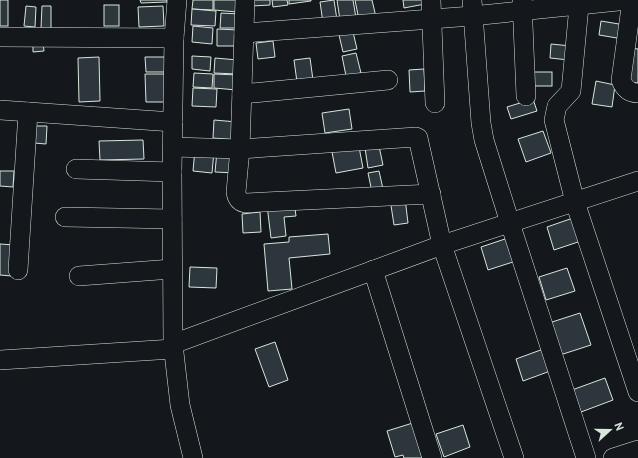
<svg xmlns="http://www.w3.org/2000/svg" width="638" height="458" viewBox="0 0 638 458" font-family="'PT Sans',sans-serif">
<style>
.building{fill:#2c363c;stroke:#d8e6dc}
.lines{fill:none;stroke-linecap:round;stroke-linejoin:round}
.minor-casing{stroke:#d8e6dc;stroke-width:20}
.minor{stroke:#14181c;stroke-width:19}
</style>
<rect width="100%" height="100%" fill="#14181c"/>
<g class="building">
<rect x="0" y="0" width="8" height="26"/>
<path d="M140,0H167V2L141,3Z"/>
<path d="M193,0H213V10L192,9Z"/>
<path d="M214,0H238L237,12L214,10Z"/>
<path d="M252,0H270V5L252,6Z"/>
<path d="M272,0H287L288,5L273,7Z"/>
<path d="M289,0H311V1L289,4Z"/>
<path d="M334,0L337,20L323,23L320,2Z"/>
<path d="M337,0H353L356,18L340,20Z"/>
<path d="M355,0H372L376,17L359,20Z"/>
<path d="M403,0H424L425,4L404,8Z"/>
<rect x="104" y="5" width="15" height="21"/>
<path d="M26,6L36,7L35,27L24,26Z"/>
<path d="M42,6H51V29L41,28Z"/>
<path d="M163,6L164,26L139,27L138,7Z"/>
<path d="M192,9L216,11L215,26L191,25Z"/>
<path d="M221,13L239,14V28H220Z"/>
<path d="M601,21L625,25L623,39L599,35Z"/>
<path d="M193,26L213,28L212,44L192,42Z"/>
<path d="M217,29L239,30L238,46H217Z"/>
<path d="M353,32L357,49L343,52L339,35Z"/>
<path d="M273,41L275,57L258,59L256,43Z"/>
<path d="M43,42L44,51L33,52V43Z"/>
<path d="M551,44L571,46L569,60L550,58Z"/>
<path d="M631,48L638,49V83L628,82Z"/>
<path d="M356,53L361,73L346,76L342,56Z"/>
<path d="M192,56L211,57L210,71L192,69Z"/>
<path d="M99,57L100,101L79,102L78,58Z"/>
<path d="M145,57H165V72H146Z"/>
<path d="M215,58L238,60L237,74L214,73Z"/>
<path d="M310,58L313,80L297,82L294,60Z"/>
<path d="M424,69L425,91L410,92L409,70Z"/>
<rect x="531" y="72" width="21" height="14"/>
<path d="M194,73L213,74L212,88L193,87Z"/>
<path d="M145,74H165L166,102H146Z"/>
<path d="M214,74L238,75L237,90L214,88Z"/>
<path d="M596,81L615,85L612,107L592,104Z"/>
<path d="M193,88L217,89L216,107L192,106Z"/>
<path d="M533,99L537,111L511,119L507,107Z"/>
<path d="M349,109L352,129L325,133L322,113Z"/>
<path d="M214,120L237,122L236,140L213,138Z"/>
<path d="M35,126H47L46,144L34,143Z"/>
<path d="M543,131L551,153L526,162L518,139Z"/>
<path d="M143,140L144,159L100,160L99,141Z"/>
<path d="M379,146L383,165L368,168L365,148Z"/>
<path d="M359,147L363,168L336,173L332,152Z"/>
<path d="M195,149L214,151L212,173L193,171Z"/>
<path d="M217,151L237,152L236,173L215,172Z"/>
<path d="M0,171H14L13,187L0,186Z"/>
<path d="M379,171L383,189L372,192L368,173Z"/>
<path d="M405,198L408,223L394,225L390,199Z"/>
<path d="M294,202L296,216L284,217L286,236L271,238L267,205Z"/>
<path d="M260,212L261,232L243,233L242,214Z"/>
<path d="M573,218L581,241L554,250L547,227Z"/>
<path d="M328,234L330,254L289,258L292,289L268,291L264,244L289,242V237Z"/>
<path d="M508,238L516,261L488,270L481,247Z"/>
<path d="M0,244L15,245L12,276L0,275Z"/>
<path d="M190,267L217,268L216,288L189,287Z"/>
<path d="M567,268L575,291L546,300L539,277Z"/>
<path d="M580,313L591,345L560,355L549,323Z"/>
<path d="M275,342L288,380L269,387L255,349Z"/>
<path d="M546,348L553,370L523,381L516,359Z"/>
<path d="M605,378L613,400L581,412L572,390Z"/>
<path d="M416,422L422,458H404L403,455L395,457L387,431Z"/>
<path d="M463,425L470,447L444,457L436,434Z"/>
</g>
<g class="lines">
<g class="minor-casing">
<g id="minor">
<path d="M177,0L174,38L172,172L173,344L180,405L193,458"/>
<path d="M245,0L240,149L236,192C237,199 239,202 246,203L431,194"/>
<path d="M431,0L435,103"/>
<path d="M472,0L481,123L484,140L510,223L586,458"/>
<path d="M522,0L526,96"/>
<path d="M632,0L621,80C624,88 629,93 638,93"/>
<path d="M579,6L571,91L557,106L554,120L575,202L638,392"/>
<path d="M244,33L472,16L628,0"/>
<path d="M0,37L174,38"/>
<path d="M242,94L388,80"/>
<path d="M0,110L173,122"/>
<path d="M173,147L240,149L416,137L418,138L442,245L514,458"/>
<path d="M76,169L172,172"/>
<path d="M65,217L172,219"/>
<path d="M18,270L28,112"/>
<path d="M373,270L432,458"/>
<path d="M79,276L172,269"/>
<path d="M173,344L442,245L638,181"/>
<path d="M0,360L173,349"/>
<path d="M613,458L638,450"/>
</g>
</g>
<use href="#minor" class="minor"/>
</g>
<g transform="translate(610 430) rotate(69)" stroke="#14181c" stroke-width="3" paint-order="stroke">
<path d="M0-3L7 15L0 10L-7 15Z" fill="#d8e6dc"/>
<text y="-6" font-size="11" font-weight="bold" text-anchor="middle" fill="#d8e6dc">N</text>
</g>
</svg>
